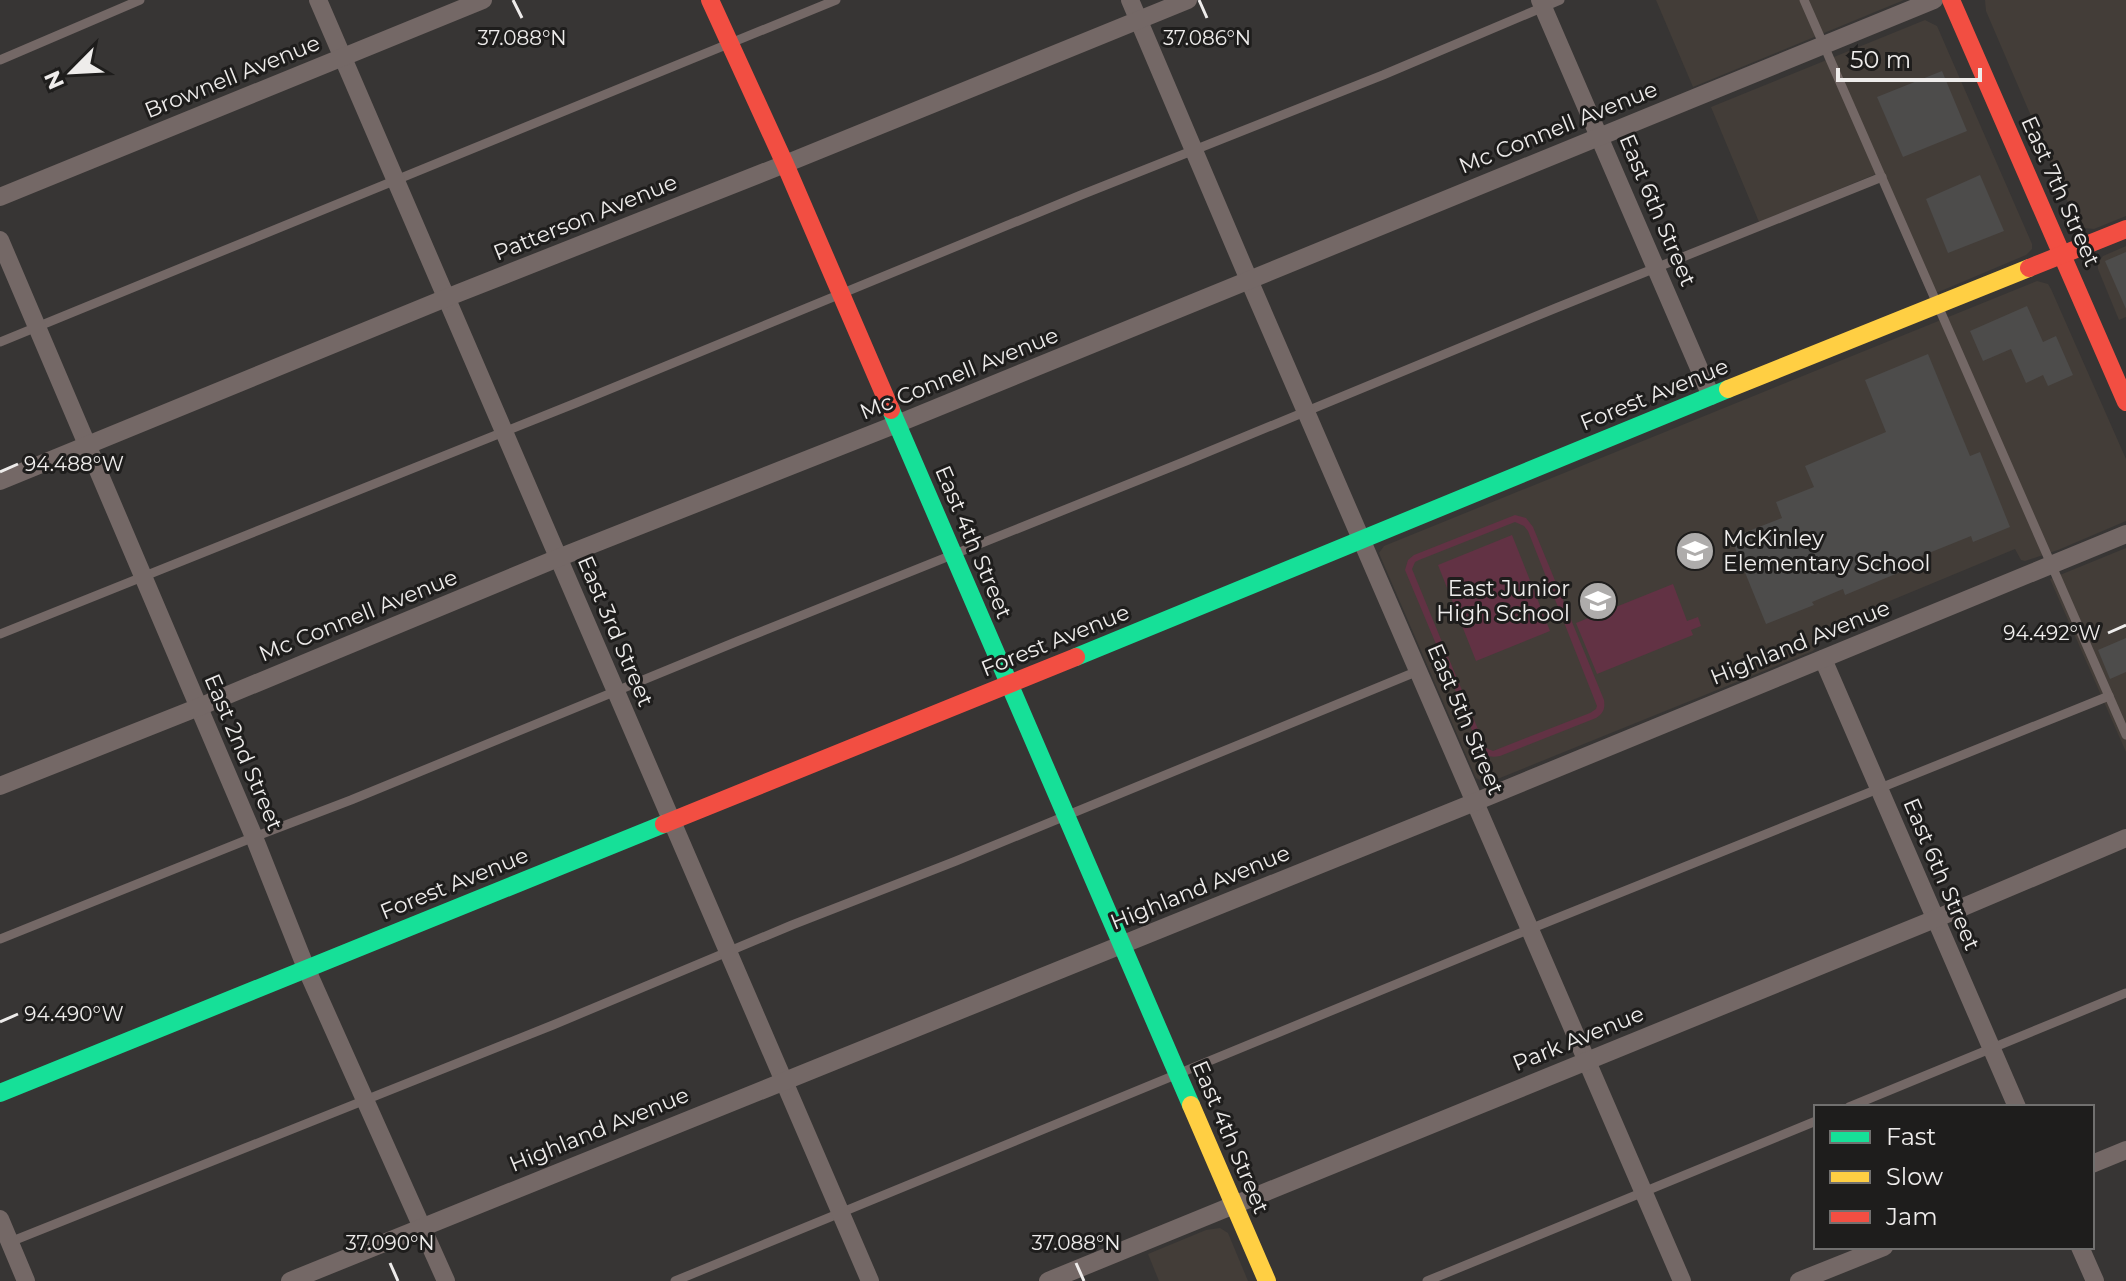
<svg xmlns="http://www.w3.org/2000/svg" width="2126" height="1281" viewBox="0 0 2126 1281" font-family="Montserrat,sans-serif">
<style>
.built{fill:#433d38}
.green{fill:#623244;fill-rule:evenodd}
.building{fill:#4d4c4b}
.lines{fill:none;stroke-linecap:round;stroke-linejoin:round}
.lane{stroke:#746866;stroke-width:9}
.street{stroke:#746866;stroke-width:18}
.fast{stroke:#16e098;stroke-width:18}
.slow{stroke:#ffcf43;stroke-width:18}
.jam{stroke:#f24e42;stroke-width:18}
.ticks{fill:none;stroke:#eeeceb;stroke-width:3}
.labels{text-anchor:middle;stroke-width:6;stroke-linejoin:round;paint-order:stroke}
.street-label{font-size:22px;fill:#eeeceb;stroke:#1e1d1c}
.poi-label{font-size:22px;fill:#eeeceb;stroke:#1e1d1c;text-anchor:start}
.ticks-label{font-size:20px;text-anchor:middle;fill:#eeeceb;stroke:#1e1d1c;stroke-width:6;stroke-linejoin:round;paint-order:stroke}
</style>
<rect width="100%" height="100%" fill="#373534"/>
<g class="built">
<path d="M1656,0H1904L1693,87Z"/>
<path d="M1985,0H2126V216L2094,229L2084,228L2076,221L1986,11Z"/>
<path d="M1925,20L1937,26L2032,244V249L2026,255L1929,296L1876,174L1759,222L1711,107Z"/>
<path d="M2126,246V317L2119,320L2098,269V263L2103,256Z"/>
<path d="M2037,281L2048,284L2051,289L2126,459V521L2058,550L2025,561L2021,560L2015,549L1815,632L1819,644L1813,651L1490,782H1484L1476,778L1381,558L1379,553L1384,546Z"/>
<path d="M2126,548V752L2050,579Z"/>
<path d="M1220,1228L1228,1233L1248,1281H1159L1148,1254L1206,1230Z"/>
</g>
<g class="green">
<path d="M1515,515L1526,518L1533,527L1604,700C1605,708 1604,713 1596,718L1500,756C1490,758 1484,756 1479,747L1405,570L1408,560L1414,555ZM1515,522L1524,526L1528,531L1597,706L1596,709L1590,713L1493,751L1486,748L1484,744L1412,569L1415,562L1419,560Z"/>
<path d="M1512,535L1550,631L1476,661L1438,565Z"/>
<path d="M1673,584L1687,621L1698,617L1701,626L1691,630L1693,635L1597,674L1576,623Z"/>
</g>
<g class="building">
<path d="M1942,71L1967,131L1903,157L1877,97Z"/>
<path d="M1980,175L2004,231L1948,253L1926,199Z"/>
<path d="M2126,252V309L2105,261Z"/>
<path d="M2027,306L2043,342L2056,336L2073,375L2048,386L2043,375L2026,383L2011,349L1983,361L1970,331Z"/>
<path d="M1928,354L1970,456L1980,452L2010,527L1973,542L1971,536L1919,557L1922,563L1845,595L1843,589L1812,602L1814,605L1766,624L1731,538L1782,518L1776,502L1814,487L1805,466L1886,432L1865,380Z"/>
<path d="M2126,638V672L2110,679L2098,650Z"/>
</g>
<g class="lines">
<g class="lane">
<path d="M1804,0L2126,735"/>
<path d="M0,60L140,0"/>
<path d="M0,342L836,0"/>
<path d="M0,634L576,403L1081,195L1383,75L1560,0"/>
<path d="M0,939L254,837L351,800L738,641L1186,461L1556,308L1882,177"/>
<path d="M1849,1107L2126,993"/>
<path d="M10,1242L553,1025L792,925L956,861L1418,671"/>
<path d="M675,1281L1530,929L2109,696"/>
<path d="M1427,1281L1816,1121"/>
</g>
<g class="street">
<path d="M318,0L870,1281"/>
<path d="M1130,0L1249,280L1682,1281"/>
<path d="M1540,0L1711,396"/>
<path d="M0,197L483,0"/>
<path d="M0,240L254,837L306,968L446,1281"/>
<path d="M0,481L446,298L785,164L1188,0"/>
<path d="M1823,659L2017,1107"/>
<path d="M0,786L199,707L558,558L897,424L1934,0"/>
<path d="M2092,1164L2126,1150"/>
<path d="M0,1219L26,1281"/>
<path d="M2080,1247L2095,1281"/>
<path d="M290,1281L1475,802L2126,534"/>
<path d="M1048,1281L1935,919L2126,838"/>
<path d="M1799,1281L1884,1247"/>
</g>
<g class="fast">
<path d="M891,410L1191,1105"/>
<path d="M1076,657L1728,389"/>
<path d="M0,1093L664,824"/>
</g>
<g class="slow">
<path d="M1728,389L2029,268"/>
<path d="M1191,1105L1267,1281"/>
</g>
<g class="jam">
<path d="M710,0L785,164L891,410"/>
<path d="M1951,0L2126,402"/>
<path d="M2029,268L2126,229"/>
<path d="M664,824L1076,657"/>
</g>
</g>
<path class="ticks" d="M513,0L522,18M1199,0L1207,18M0,472L18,464M2108,633L2126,625M0,1022L18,1014M390,1263L398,1281M1076,1263L1084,1281"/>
<defs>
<g id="school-disc" transform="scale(2)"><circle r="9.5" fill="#aeacab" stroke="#1e1d1c"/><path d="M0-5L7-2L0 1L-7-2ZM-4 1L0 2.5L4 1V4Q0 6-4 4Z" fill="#fff"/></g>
</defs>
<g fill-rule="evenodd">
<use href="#school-disc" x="1695" y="551"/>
<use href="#school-disc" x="1598" y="601"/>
</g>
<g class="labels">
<g class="street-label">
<text transform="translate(232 76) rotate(-22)" y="8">Brownell Avenue</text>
<text transform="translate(1558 127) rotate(-22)" y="8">Mc Connell Avenue</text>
<text transform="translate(2061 191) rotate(66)" y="8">East 7th Street</text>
<text transform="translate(1658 210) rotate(67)" y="8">East 6th Street</text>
<text transform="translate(585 217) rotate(-22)" y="8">Patterson Avenue</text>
<text transform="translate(959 373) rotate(-22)" y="8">Mc Connell Avenue</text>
<text transform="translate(1654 394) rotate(-22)" y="8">Forest Avenue</text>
<text transform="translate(974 542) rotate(67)" y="8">East 4th Street</text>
<text transform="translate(358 615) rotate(-22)" y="8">Mc Connell Avenue</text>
<text transform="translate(616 631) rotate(67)" y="8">East 3rd Street</text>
<text transform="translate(1055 640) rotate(-22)" y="8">Forest Avenue</text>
<text transform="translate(1800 642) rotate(-22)" y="8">Highland Avenue</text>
<text transform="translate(1466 719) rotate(67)" y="8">East 5th Street</text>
<text transform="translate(244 752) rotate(67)" y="8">East 2nd Street</text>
<text transform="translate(1942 874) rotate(67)" y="8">East 6th Street</text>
<text transform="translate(454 883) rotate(-22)" y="8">Forest Avenue</text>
<text transform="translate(1200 887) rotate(-22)" y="8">Highland Avenue</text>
<text transform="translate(1578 1038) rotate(-22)" y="8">Park Avenue</text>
<text transform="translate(599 1129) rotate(-22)" y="8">Highland Avenue</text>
<text transform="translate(1231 1137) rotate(67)" y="8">East 4th Street</text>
</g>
<g class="poi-label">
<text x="1723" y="546">McKinley<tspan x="1723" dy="25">Elementary School</tspan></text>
<text x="1570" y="596" text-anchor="end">East Junior<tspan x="1570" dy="25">High School</tspan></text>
</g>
</g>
<g class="ticks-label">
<text x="522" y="45">37.088°N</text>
<text x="1207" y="45">37.086°N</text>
<text x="74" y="471">94.488°W</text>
<text x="2052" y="640">94.492°W</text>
<text x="74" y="1021">94.490°W</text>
<text x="390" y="1250">37.090°N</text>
<text x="1076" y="1250">37.088°N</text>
</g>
<rect x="1814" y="1105" width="280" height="144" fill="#1e1d1c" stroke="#71706f" stroke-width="2"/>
<rect x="1830" y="1131" width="40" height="12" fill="#16e098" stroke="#71706f" stroke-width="2"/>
<text x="1886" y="1145" font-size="24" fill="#eeeceb">Fast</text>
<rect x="1830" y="1171" width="40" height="12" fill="#ffcf43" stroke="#71706f" stroke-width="2"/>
<text x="1886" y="1185" font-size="24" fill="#eeeceb">Slow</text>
<rect x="1830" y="1211" width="40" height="12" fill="#f24e42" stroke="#71706f" stroke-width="2"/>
<text x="1886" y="1225" font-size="24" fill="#eeeceb">Jam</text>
<g transform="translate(72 72) rotate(246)" stroke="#1e1d1c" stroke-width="6" paint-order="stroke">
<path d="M0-6L14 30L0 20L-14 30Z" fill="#eeeceb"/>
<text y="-12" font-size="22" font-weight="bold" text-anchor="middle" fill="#eeeceb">N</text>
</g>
<path d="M1838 68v12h142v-12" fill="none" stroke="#eeeceb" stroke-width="4"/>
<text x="1850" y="68" font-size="24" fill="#eeeceb" stroke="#1e1d1c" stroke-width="6" paint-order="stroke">50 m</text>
</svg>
